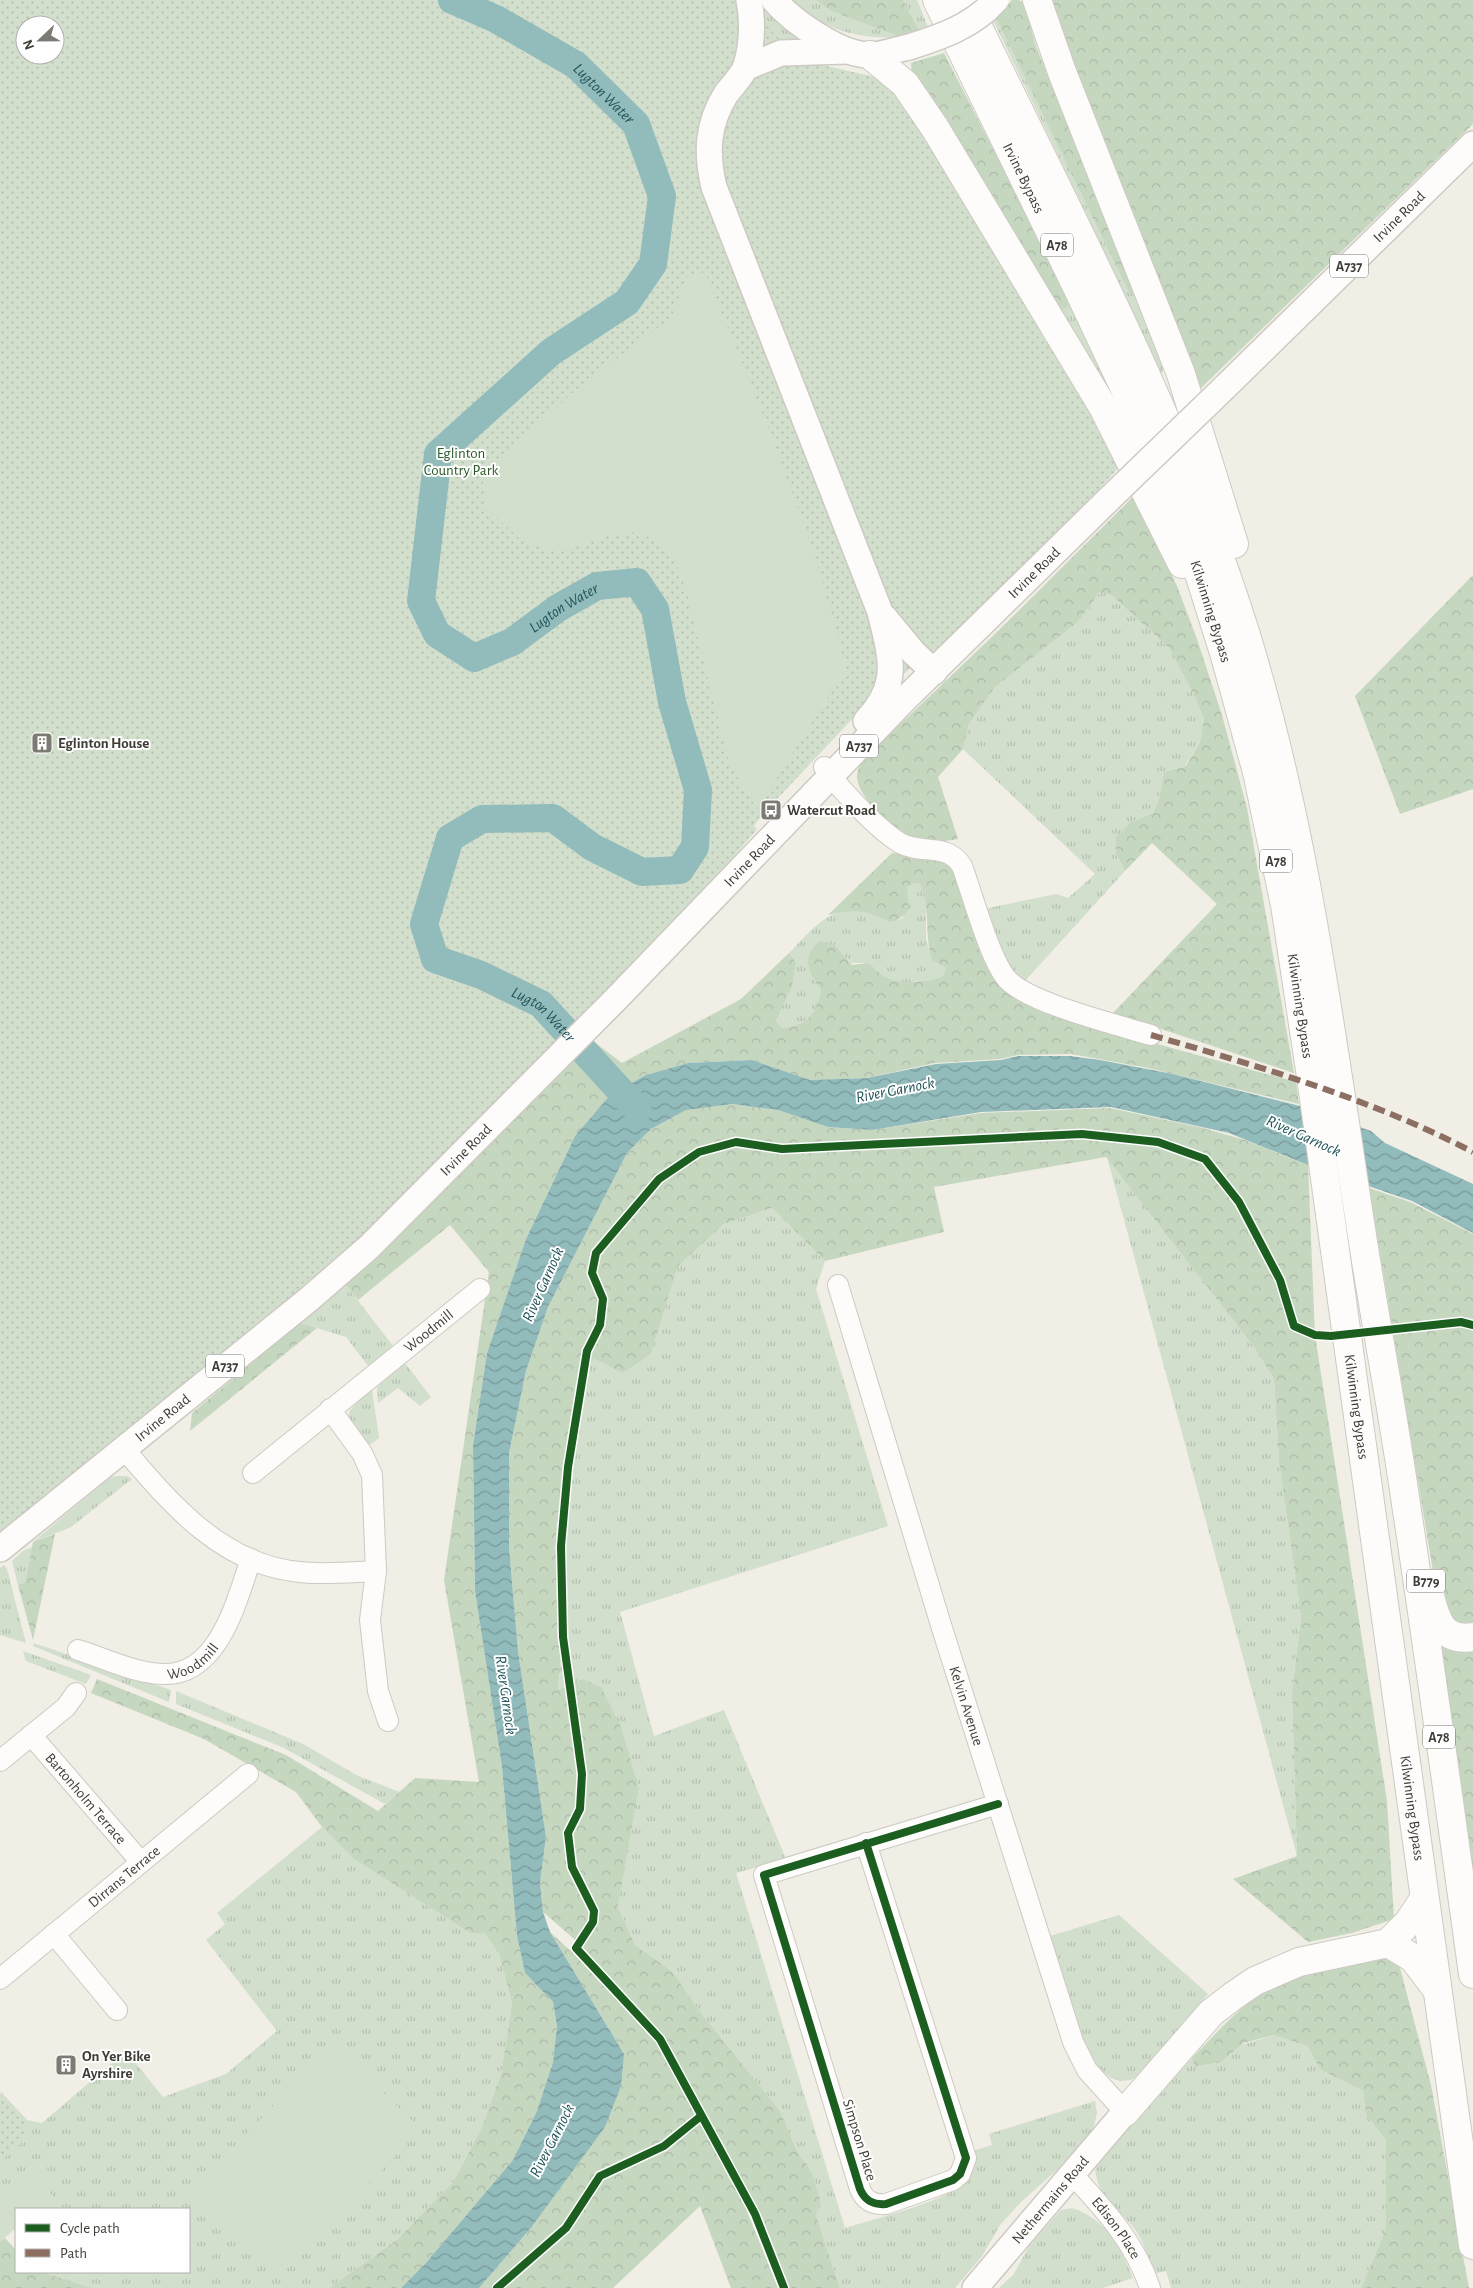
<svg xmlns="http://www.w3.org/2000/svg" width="1473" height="2288" viewBox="0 0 1473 2288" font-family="'Alegreya Sans',sans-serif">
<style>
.grass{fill:url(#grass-tufts)}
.forest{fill:url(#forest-crowns)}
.park{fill:url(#park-dots);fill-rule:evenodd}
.garden{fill:#d2dfcc}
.water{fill:url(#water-waves)}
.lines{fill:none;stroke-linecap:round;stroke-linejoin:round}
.river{stroke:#92bbbc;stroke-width:28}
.minor-casing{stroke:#cccac2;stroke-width:22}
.major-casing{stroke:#cccac2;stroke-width:28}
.highway-casing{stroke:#cccac2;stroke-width:30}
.minor{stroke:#fdfcfb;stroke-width:20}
.major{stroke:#fdfcfb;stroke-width:25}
.highway{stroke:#fdfcfb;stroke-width:28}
.major-bridge-casing{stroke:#cccac2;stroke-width:28;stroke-linecap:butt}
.major-bridge{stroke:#fdfcfb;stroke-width:25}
.quiet{stroke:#8d6e63;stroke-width:6;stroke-dasharray:12 6;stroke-linecap:butt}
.cycleway-casing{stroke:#fefefe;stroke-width:11}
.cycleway{stroke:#1b5e20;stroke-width:8}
.labels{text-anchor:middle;stroke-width:4;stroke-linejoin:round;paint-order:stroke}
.shield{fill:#fefefe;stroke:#787671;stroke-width:1}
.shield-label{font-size:14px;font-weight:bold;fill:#3e3c35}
.street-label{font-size:15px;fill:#3e3c35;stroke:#fefefe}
.park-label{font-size:15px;fill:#2a5929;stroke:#fefefe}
.poi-label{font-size:15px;font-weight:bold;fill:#3e3c35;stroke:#fefefe;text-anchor:start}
.water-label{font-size:16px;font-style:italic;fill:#205459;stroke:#fefefe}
</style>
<defs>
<pattern id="grass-tufts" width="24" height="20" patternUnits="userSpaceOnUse" patternTransform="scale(1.25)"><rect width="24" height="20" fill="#d2dfcc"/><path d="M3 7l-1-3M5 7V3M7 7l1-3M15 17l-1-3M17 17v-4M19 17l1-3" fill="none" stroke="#b5c0b0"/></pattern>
<pattern id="forest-crowns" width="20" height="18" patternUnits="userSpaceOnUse" patternTransform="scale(1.25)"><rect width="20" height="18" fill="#c6d7c0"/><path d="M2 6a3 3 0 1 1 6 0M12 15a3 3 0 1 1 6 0" fill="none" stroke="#abb9a6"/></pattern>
<pattern id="park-dots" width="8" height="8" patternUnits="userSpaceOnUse" patternTransform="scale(1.25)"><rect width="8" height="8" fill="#d2dfcc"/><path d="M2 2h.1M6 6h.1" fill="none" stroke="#b5c0b0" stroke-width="1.8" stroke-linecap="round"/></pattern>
<pattern id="water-waves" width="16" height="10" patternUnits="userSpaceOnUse" patternTransform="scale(1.25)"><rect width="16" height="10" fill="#92bbbc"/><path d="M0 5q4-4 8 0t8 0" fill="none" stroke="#79999a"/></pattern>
</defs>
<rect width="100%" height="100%" fill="#f0eee5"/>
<g class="grass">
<path d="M759,0L808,40L761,50Z"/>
<path d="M791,0H816L831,11L900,37C859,40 821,29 791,0Z"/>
<path d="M903,0H917L928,27L919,30Z"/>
<path d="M996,18L1129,293L1133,291L1163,363V372H1158L1099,240L993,20Z"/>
<path d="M1072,304L1124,411L1116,414L1059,312Z"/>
<path d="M1101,591L1112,594L1169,648L1194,695L1204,719L1200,742L1185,766L1164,772L1159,799L1153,813L1131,822L1116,855L1125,871L1024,982L1004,962L984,909L1056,894L1068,898L1095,874L963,749L969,724L995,687L1078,622Z"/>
<path d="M913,883L920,884L926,898V938L932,960L946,968L943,976C928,982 899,986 884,976C879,973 874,967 869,963H851L834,944L813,978L821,991C815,1016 807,1025 782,1028L776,1021L791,986L796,963L789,953C811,931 831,902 866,912C880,916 887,924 903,918L907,887Z"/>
<path d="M1107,1157L1254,1347L1274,1379L1279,1462L1301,1616L1292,1693L1297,1856Z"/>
<path d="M772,1208L825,1261L816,1289L888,1526L620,1612L654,1736L724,1710L786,1859L736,1873L845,2228C868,2221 954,2199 965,2181C970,2173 970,2160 972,2151L992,2145L989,2134L1095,2101L1097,2113L1093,2130L1058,2169L1022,2201L1000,2225L982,2256L955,2288H840L816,2215L821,2202L812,2172L797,2151L780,2111L698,2009L673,1972L635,1945L618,1907L639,1789L558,1691L561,1656L556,1530L576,1380L594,1359L623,1373L651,1354L678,1266L724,1224Z"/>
<path d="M345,1284L394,1347L369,1367L346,1337L300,1323Z"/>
<path d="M405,1363L431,1397L420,1406L398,1388L378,1403L377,1387Z"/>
<path d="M372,1389L379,1438L365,1448C344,1413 340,1417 372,1389Z"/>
<path d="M117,1476H127L132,1479L71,1527L33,1542L111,1477Z"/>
<path d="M32,1547L25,1582L18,1585L12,1561L23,1551Z"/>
<path d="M4,1565L7,1569L26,1643L0,1635V1568Z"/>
<path d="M34,1643L171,1690L169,1702L33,1646Z"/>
<path d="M23,1651L91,1675L86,1684L26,1661Z"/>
<path d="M176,1691L303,1744L358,1776L400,1792L385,1804L282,1747L176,1704Z"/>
<path d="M322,1827L354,1859L470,1933L485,1934L499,1954L512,2003L501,2074L482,2127L453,2182L398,2239L329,2288H92L42,2272H189V2209H38L53,2197L38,2179L41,2176V2163L40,2169L34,2175L28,2168L0,2192V2093L27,2120L42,2123L126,2051L163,2097L226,2074L277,2031L206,1940L225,1924L217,1913Z"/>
<path d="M1119,1915L1208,1994L1139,2075L1131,2080L1121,2081L1111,2078L1089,2060L1047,1937Z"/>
<path d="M1274,2035L1307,2046L1321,2070L1363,2091L1366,2115L1386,2140V2229L1361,2288H1171L1166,2271L1153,2274C1148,2258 1144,2240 1133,2227C1116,2205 1100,2201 1095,2170L1104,2155L1192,2058L1196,2067L1221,2062L1242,2045Z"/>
<path d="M1072,2208C1105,2218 1121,2248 1133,2278L1103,2288H999L1013,2275L1030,2245L1061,2210Z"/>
</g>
<g class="forest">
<path d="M816,0H903L919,30L900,37L831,11Z"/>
<path d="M1012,0H1019L1024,3L1036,46L1133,291L1129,293L996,18Z"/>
<path d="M1047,0H1473V124L1199,390Z"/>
<path d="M944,53L1072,304L1059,312L912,75L911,63Z"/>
<path d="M1135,495L1177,586L1197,639L1222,715L1247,808L1294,1073L1113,1013L1217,904L1152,843L1125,871L1116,854V837L1131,822L1153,813L1159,799L1164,772L1186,766L1200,742L1204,719L1194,695L1169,648L1112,595L1100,592L1078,622L995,687L969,724L963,749L938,777L958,839C945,841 932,844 920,840C900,835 849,794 858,770C860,764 866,759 869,754L997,632Z"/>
<path d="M1473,575V789L1400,814L1355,696Z"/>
<path d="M892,853L954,861L990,965L1110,1031L1296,1082L1299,1104L1148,1068L1071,1054L1018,1055L1000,1059L935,1063L867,1078L809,1080L752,1060L688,1063L646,1075L610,1095L575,1136L526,1239L487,1353L473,1445L475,1591L502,1767L517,1936L525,1973L553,2002L557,2026L553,2062L537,2111L513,2160L425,2264L401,2288H329L398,2239L453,2182L482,2127L501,2074L512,2003L499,1954L485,1934L470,1933L354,1859L322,1827L296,1792L204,1739L91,1693L97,1679L286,1755L378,1811L415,1778L479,1782L444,1580L489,1272L450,1225L358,1300L345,1284L514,1114L593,1041L622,1063L741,999L789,953L796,963L792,986L776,1021L782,1028C807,1025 815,1016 821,991C809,971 800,960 819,941L834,944L852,965L869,963C874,967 879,973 884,976C899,986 928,982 943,976L946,968L932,960C924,934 931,909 920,884L913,883L907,887L909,909C892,932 883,915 863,912C850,910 840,912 828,915Z"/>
<path d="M732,1104L778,1110L828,1127L872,1130L981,1113L1110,1108L1199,1127L1245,1140L1308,1165L1315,1335L1387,1801L1394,1919L1352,1933L1308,1942L1233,1879L1297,1856L1292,1693L1301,1616L1279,1462L1274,1379L1254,1347L1106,1157L934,1187L944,1232L825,1261L772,1208L724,1224L678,1266L651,1354L623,1373L594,1359L576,1381L556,1530L561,1656L558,1690L583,1679L601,1687L621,1727L639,1789L618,1907L635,1945L673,1972L698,2009L780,2111L797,2151L812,2172L821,2202L816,2215L840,2288H788L756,2207L662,2037L581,1945L543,1912L540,1883L546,1837L518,1651L509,1547V1453L526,1371L548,1307L627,1153L651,1129L686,1110Z"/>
<path d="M1369,1188L1410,1202L1473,1234V1630H1462L1438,1601Z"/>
<path d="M300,1323L317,1328L190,1431L192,1413Z"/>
<path d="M55,1534L33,1640L18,1585L25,1582L33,1542Z"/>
<path d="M1439,1642L1473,1649V1899Z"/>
<path d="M550,1932L574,1954L655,2041L738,2189L778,2288H731L700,2206L613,2288H479L530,2229L624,2054Z"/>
<path d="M1389,1954L1399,1964L1431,2085L1469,2288H1361L1386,2229V2140L1366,2115L1363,2091L1321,2070L1307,2046L1274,2035L1244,2043L1221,2062L1195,2067L1192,2058C1225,2024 1256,1988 1302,1971C1326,1962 1363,1959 1389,1954Z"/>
<path d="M5,2238L16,2250V2272H42L92,2288H0V2242Z"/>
</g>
<g class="park">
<path d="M0,0H745L776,36L822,65L880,78L904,98L1121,465L1037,557L954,635L871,699L762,815L754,826L757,829L703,893L344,1254L0,1532ZM25,25H55V55H25Z"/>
<path d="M1,2092L27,2120L22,2142L0,2162Z"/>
</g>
<g class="garden">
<path d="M705,272C758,402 814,532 846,669L757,809L729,763L685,586L671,554L653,539L637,532L610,535L564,550H546L519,538L485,507L483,482L497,461L585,382L671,318L687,277Z"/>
<path d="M333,2044L421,2129L280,2276L191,2191Z"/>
<path d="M41,2162L52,2174H46L38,2179L53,2197L38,2209H16V2228L0,2242V2192L28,2168L34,2175L40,2169Z"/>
</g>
<path class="water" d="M1018,1056H1070L1100,1060L1173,1074L1304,1107L1371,1131L1385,1143L1473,1184V1233L1412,1201L1313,1167L1229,1133L1111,1107L981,1112L872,1130L828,1127L778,1110L732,1104L686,1110L651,1129L627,1153L548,1307L526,1371L509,1453V1547L518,1651L546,1837L540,1883L543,1912L550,1932L624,2054L621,2086L605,2127L530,2229L479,2288H401L425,2264L513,2160L537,2111L553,2062L557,2026L553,2002L525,1973L517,1936L502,1767L475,1591L473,1445L487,1353L526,1239L575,1136L610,1095L646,1075L688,1063L752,1060L810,1080L867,1078L936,1064L1001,1060Z"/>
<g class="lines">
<path class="river" id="s1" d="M452,0L496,19L576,65L636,124L662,196L653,264L627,302L551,352L438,454L421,601L437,634L474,658L512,642L558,608L597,586L637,582L655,609L672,702L698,790L695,847L680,870L642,872L592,847L553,818L482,819L450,838L424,924L435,959L481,975L541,1004L638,1110"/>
<g class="minor-casing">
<g id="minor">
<path d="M824,767C841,790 876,828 900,843C922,855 947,842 962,866C972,893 990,960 1007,979C1028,1003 1118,1025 1151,1035"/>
<path id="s2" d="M838,1285L941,1625L1073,2042L1087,2070L1125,2112"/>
<path d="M330,1409L362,1453L372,1475L376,1571L370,1620L378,1691L388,1721"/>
<path d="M124,1449C171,1504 222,1565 300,1572C326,1575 351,1572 376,1571"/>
<path id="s3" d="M253,1473L480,1289"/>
<path id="s4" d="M78,1650C104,1658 134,1673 162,1674C219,1677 237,1599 251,1559"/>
<path id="s5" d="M31,1735L141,1862"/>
<path d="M0,1761L66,1707L76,1693"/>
<path d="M866,1843L966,2158L960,2174L953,2180L886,2204C873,2205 865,2201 860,2189L764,1875L998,1804"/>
<path d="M54,1934L117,2010"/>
<path id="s6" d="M0,1979L248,1774"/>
<path id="s7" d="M1072,2174C1104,2209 1135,2242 1150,2288"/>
</g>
</g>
<g class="major-casing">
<g id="major">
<path d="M749,0C753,21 752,45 746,66C743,75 732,86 726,94C707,124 706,154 714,187L880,612C891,657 901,684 866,721"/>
<path d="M774,0C792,21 841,56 871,55C883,55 897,49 909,47"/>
<path d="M745,68L781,53L847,51"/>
<path id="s8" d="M1224,388L1473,144"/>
<path d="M885,618L913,652L934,672"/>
<path id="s9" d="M0,1549L308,1300L369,1247L616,999L904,700L1109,499"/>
<path id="s10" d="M975,2288L1125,2112"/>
</g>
</g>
<g class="highway-casing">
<g id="highway">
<path id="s11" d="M937,0L1078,289L1173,491L1225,656L1257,772L1285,905L1310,1070L1473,2245"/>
<path d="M965,0C1065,208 1176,411 1245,632C1305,826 1330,1028 1361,1229C1375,1321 1393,1412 1406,1504C1430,1661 1451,1817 1473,1974"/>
<path d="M1037,0L1062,72L1181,374L1234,544"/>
<path d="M870,55L905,84L935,128L1103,407L1182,564"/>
<path d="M1430,1596C1436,1620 1442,1642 1473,1637"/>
<path d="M1388,1943L1413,1958L1435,1987"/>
<path d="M1125,2112L1211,2013L1233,1996L1255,1981L1299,1962L1388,1943L1408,1923L1424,1899"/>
</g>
</g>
<use href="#minor" class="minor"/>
<use href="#major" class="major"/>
<use href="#highway" class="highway"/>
<g class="major-bridge-casing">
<g id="major-bridge">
<path d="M909,47C941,37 973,26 996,0"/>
<path d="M1109,499L1224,388"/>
</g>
</g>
<use href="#major-bridge" class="major-bridge"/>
<path class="quiet" d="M1151,1035C1261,1067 1371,1099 1473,1152"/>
<g class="cycleway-casing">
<g id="cycleway">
<path d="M866,1843L966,2158L960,2174L953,2180L886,2204C873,2205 865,2201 860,2189L764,1875L998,1804"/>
<path d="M497,2288L566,2228L600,2176L664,2146L701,2116"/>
<path d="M784,2288L755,2214L660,2039L576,1948L593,1922L594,1911L572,1867L568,1833L580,1809L582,1774L563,1637L561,1546L568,1467L587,1351L600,1325L603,1299L592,1273L596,1253L659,1179L699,1152L736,1142L782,1149L1082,1134L1158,1142L1205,1159L1239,1202L1280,1280L1294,1326L1315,1335L1331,1336L1461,1322L1473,1325"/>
</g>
</g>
<use href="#cycleway" class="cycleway"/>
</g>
<defs>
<g id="building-square" transform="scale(1.125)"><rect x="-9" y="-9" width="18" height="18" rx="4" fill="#7c7a73" stroke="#fefefe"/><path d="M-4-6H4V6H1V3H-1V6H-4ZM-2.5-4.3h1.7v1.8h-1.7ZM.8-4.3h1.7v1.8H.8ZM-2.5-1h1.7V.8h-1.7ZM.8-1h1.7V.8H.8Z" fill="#fff"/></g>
<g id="bus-square" transform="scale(1.125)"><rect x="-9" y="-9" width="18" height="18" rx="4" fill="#7c7a73" stroke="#fefefe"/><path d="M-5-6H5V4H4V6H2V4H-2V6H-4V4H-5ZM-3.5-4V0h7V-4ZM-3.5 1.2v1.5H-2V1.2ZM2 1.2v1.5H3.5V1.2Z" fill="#fff"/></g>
</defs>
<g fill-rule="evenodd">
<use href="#building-square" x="42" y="743"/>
<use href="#bus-square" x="771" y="810"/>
<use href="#building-square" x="66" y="2065"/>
</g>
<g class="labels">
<g class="shield">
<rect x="1041" y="233.5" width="32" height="23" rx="4"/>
<rect x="1330" y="254.5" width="38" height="23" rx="4"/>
<rect x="840" y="734.5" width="38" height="23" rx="4"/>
<rect x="1260" y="849.5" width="32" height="23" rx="4"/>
<rect x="206" y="1354.5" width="38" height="23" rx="4"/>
<rect x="1407" y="1569.5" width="38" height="23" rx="4"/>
<rect x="1423" y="1725.5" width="32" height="23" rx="4"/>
</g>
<g class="shield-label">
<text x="1057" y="250">A78</text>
<text x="1349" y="271">A737</text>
<text x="859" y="751">A737</text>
<text x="1276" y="866">A78</text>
<text x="225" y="1371">A737</text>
<text x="1426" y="1586">B779</text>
<text x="1439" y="1742">A78</text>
</g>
<g class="street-label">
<text dy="5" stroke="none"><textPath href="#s11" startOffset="198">Irvine Bypass</textPath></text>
<text dy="5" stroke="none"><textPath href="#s8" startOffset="245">Irvine Road</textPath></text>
<text dy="5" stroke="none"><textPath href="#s9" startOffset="1424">Irvine Road</textPath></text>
<text dy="5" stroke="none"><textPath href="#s11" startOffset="671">Kilwinning Bypass</textPath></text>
<text dy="5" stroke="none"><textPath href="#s9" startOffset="1019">Irvine Road</textPath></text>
<text dy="5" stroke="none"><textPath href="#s11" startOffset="1076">Kilwinning Bypass</textPath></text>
<text dy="5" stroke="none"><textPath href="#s9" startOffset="614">Irvine Road</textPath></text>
<text dy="5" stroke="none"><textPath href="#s3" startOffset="226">Woodmill</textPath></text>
<text dy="5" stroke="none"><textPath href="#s11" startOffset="1481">Kilwinning Bypass</textPath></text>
<text dy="5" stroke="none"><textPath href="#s9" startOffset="209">Irvine Road</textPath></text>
<text dy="5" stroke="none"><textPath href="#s4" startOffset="122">Woodmill</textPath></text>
<text dy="5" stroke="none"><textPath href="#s2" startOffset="440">Kelvin Avenue</textPath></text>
<text dy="5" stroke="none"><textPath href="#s5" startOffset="84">Bartonholm Terrace</textPath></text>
<text dy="5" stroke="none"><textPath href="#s11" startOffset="1886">Kilwinning Bypass</textPath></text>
<text dy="5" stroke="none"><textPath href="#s6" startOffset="161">Dirrans Terrace</textPath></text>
<text transform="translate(860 2140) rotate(73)" y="5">Simpson Place</text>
<text dy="5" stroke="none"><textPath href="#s10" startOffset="116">Nethermains Road</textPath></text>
<text dy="5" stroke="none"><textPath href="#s7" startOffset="70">Edison Place</textPath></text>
</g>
<g class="park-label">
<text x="461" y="458">Eglinton<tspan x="461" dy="17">Country Park</tspan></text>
</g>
<g class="poi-label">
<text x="58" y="748">Eglinton House</text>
<text x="787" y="815">Watercut Road</text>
<text x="82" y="2061">On Yer Bike<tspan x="82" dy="17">Ayrshire</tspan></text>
</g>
<g class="water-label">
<text dy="6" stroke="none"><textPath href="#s1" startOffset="180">Lugton Water</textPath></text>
<text dy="6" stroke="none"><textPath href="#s1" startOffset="991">Lugton Water</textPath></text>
<text dy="6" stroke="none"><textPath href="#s1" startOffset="1875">Lugton Water</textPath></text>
<text transform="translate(895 1089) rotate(-11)" y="6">River Garnock</text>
<text transform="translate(1304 1135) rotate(24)" y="6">River Garnock</text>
<text transform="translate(542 1284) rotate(-66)" y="6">River Garnock</text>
<text transform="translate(507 1695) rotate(82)" y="6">River Garnock</text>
<text transform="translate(551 2140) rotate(-63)" y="6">River Garnock</text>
</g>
</g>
<rect x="15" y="2208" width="175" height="65" fill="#fefefe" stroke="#b1b0ae"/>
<rect x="25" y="2224" width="25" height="8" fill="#1b5e20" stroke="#b1b0ae"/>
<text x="60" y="2233" font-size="15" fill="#3e3c35">Cycle path</text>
<rect x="25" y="2249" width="25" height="8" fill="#8d6e63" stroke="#b1b0ae"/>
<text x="60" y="2258" font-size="15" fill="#3e3c35">Path</text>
<g transform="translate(40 40) rotate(248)"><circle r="24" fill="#fefefe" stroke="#b1b0ae"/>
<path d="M0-4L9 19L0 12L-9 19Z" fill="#7c7a73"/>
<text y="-8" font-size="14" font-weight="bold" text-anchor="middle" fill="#3e3c35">N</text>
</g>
</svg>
